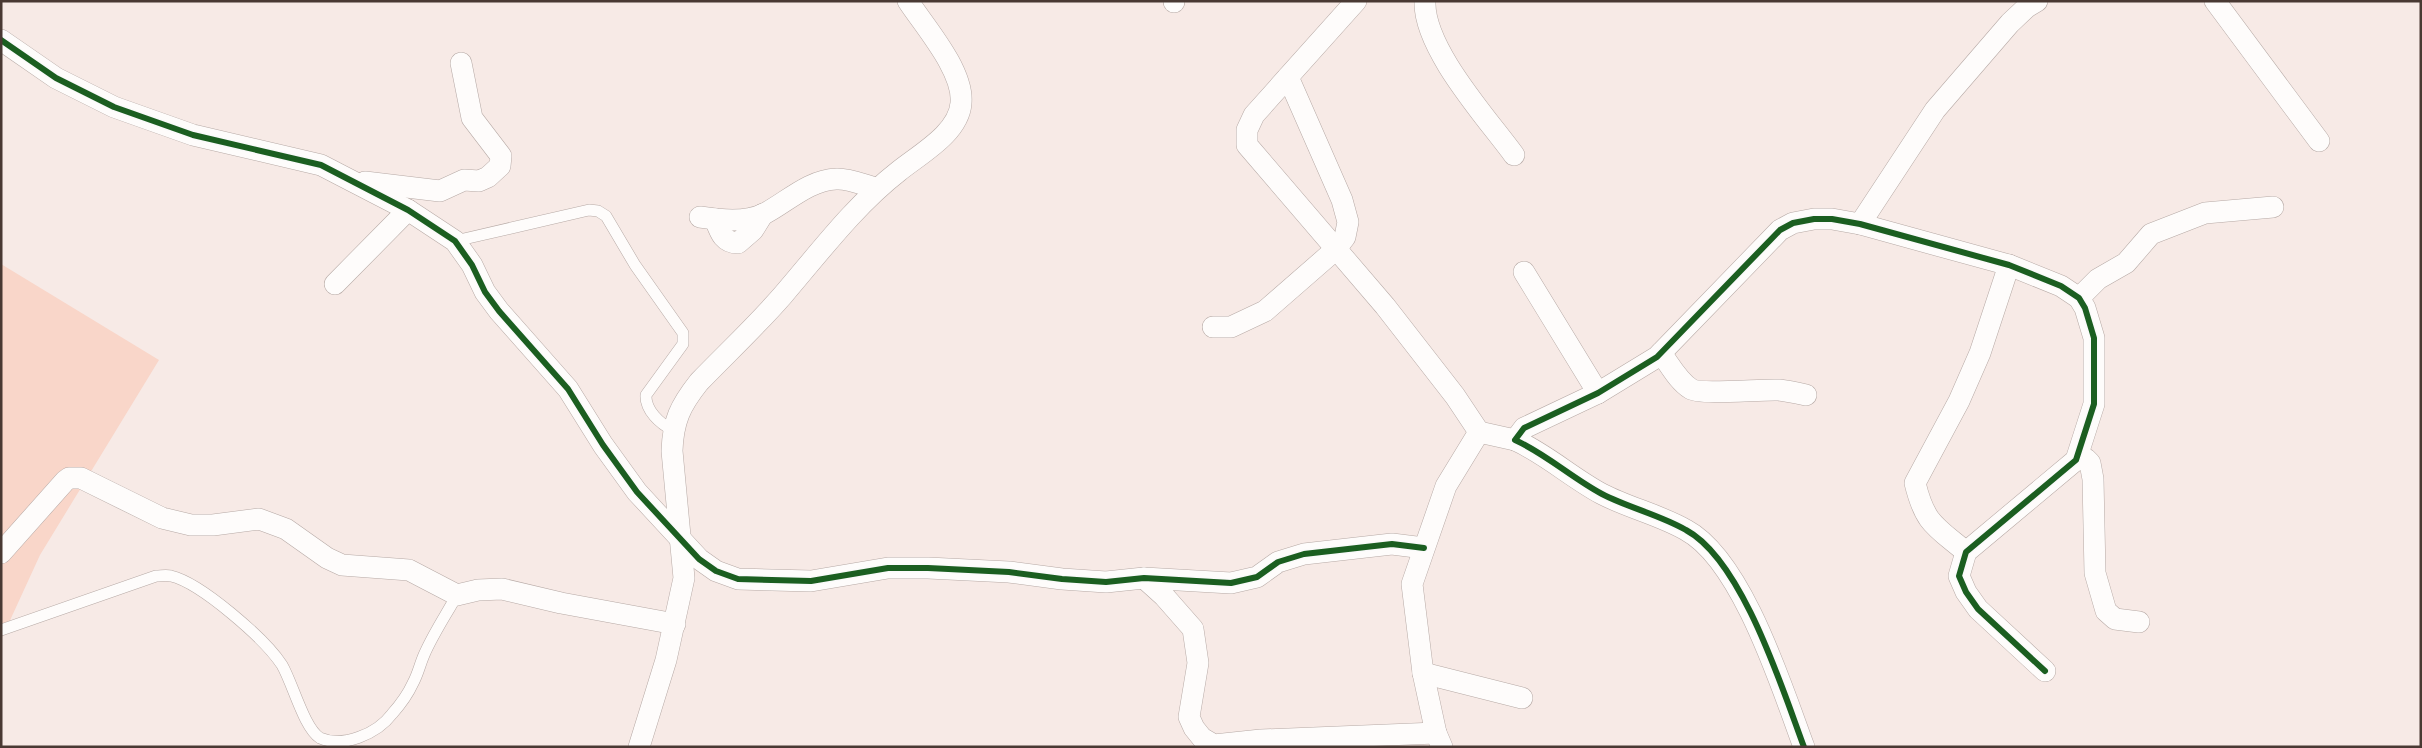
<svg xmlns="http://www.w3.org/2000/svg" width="2422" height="748" viewBox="0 0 2422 748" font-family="Georgia,serif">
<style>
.green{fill:#f9d6c9}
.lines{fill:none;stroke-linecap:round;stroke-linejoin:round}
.service-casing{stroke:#b6a9a5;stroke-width:12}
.minor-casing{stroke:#b6a9a5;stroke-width:22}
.service{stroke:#fefcfb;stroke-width:11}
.minor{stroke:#fefcfb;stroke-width:21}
.cycleway-casing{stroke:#fafafa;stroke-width:9}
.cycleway{stroke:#1b5e20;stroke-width:6}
</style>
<rect width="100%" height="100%" fill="#f7eae6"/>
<path class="green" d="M1,264L159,360L40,555L1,640Z"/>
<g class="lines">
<g class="service-casing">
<g id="service">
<path d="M455,241L589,210L598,211L606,216L635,265L683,333V344L646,395C645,410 660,424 673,430"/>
<path d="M1,630L156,576C161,576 166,575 171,576C201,583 265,639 282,665C293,684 304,728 320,738C343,748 377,734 392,714C400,705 408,694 413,683C418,674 420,664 424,655C433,634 446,615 457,595"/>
</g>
</g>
<g class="minor-casing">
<g id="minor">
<path d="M1174,1V2"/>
<path d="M1356,1L1254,115L1247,130V145L1385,306L1455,396L1479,432L1446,486L1412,584L1423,673L1436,733L1442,747"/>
<path d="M1425,1C1423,48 1487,118 1514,155"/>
<path d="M2215,1L2319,141"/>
<path d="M1,40L56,78L114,107L193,135L321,165L408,210L455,241L472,265L485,292L499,311L568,389L603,445L637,492L699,559L716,571L738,579L811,581L888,568H928L1009,572L1062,579L1106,582L1144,578L1231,583L1257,577L1278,562L1304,554L1392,544L1424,548"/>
<path d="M365,182L440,191L464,180L479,181L488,177L500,166L501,156L472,118L461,63"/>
<path d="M700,217C720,220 745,223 764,214C787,202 809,180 836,179C848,178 864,185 876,188"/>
<path d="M715,219C720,232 723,243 738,243L753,230L763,214"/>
<path d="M1860,224L1935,110L2010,23L2027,7L2037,1"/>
<path d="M1524,272L1598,393"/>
<path d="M335,284L408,210"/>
<path d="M2079,298L2098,279L2126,263L2151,234L2205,213L2273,207"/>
<path d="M1213,327H1231L1265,311L1335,250L1345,237L1348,222L1342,200L1288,77"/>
<path d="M1661,353C1670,365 1678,381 1691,389C1701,395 1762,389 1779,390C1788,391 1797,393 1806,395"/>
<path d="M1479,432L1515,440"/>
<path d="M2076,460L2086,459L2090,463L2093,479L2095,573L2106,611L2115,619L2139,622"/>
<path d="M1966,552C1935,526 1925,524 1915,483L1959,401L1980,353L2009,265"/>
<path d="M1,553L65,481L69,478H81L162,518L191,525H213L259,519L286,529L327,558L342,565L409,570L457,595L478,590L502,589L561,603L675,624"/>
<path d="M1144,578L1164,596L1193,629L1198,663L1189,717L1194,728L1202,738L1214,745L1261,740L1436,733"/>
<path d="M1423,673L1522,698"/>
<path d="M639,747L666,660L684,578L672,451C673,421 680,406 699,382C727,353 757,325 783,295C820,252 854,206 899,171C920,154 959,133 961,103C964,71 925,27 908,1"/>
<path d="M1804,747C1782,688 1742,560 1686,530C1660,515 1629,508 1602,494C1572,478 1546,454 1515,440L1524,428L1598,393L1657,357L1780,230L1793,223L1814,219H1832L1860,224L2009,265L2061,286L2079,298L2085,308L2094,338V404L2076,460L1966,552L1959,576L1966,592L1978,609L2045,671"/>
</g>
</g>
<use href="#service" class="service"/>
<use href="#minor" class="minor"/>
<g class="cycleway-casing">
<g id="cycleway">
<path d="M1,40L56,78L114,107L193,135L321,165L408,210L455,241L472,265L485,292L499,311L568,389L603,445L637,492L699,559L716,571L738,579L811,581L888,568H928L1009,572L1062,579L1106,582L1144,578L1231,583L1257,577L1278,562L1304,554L1392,544L1424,548"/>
<path d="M1804,747C1782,688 1742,560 1686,530C1660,515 1629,508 1602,494C1572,478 1546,454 1515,440L1524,428L1598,393L1657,357L1780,230L1793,223L1814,219H1832L1860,224L2009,265L2061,286L2079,298L2085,308L2094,338V404L2076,460L1966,552L1959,576L1966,592L1978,609L2045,671"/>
</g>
</g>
<use href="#cycleway" class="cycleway"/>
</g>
<rect width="2422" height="748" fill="none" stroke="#493933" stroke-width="5"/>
</svg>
